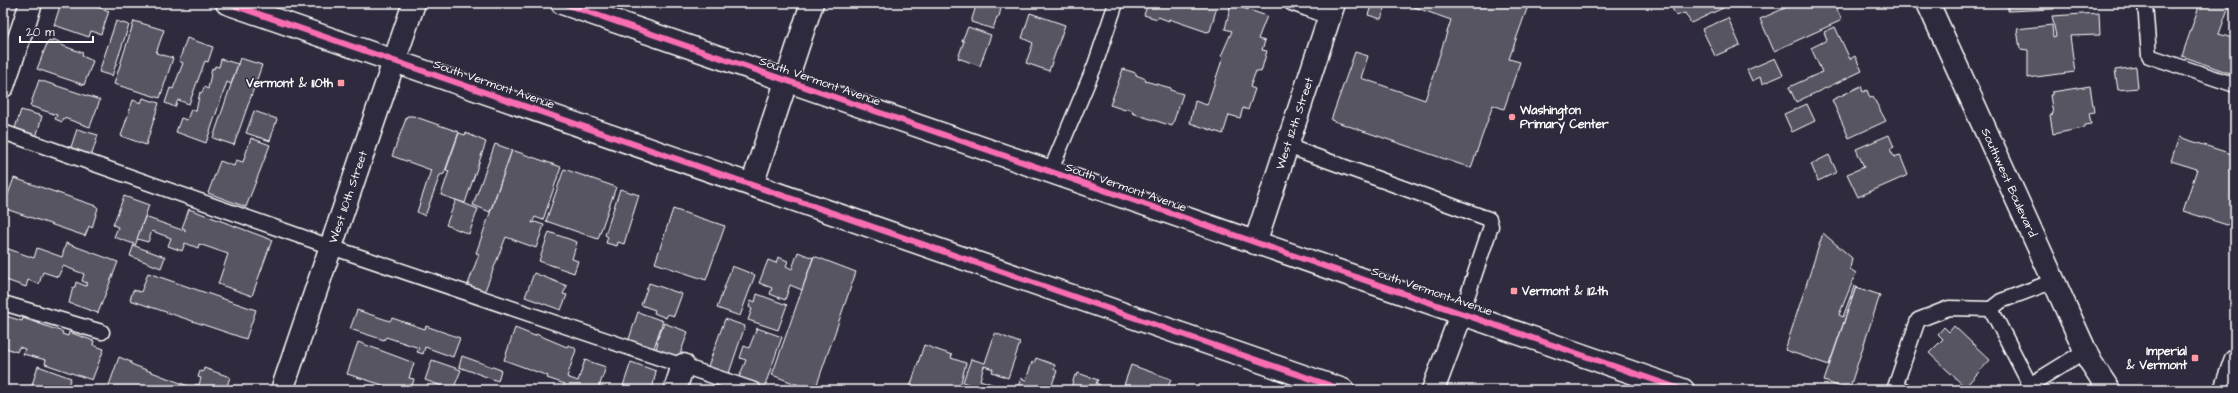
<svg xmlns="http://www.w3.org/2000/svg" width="2238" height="393" viewBox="0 0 2238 393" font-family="'Architects Daughter',sans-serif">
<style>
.building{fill:#595564;stroke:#fff}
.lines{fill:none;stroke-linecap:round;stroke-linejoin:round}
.service-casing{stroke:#fff;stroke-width:17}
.minor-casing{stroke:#fff;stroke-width:25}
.tertiary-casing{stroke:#fff;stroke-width:25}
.primary-casing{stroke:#fff;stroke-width:25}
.service{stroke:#2f2a3d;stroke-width:14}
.minor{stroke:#2f2a3d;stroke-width:22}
.tertiary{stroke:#2f2a3d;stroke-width:22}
.primary{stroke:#2f2a3d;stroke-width:22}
.cycleway-casing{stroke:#2f2a3d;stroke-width:8}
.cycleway{stroke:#f96db3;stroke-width:6}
.poi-dot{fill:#ff9aa2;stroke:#2f2a3d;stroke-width:1.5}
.labels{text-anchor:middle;stroke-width:3;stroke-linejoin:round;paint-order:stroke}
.street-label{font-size:12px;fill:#fff;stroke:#2f2a3d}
.poi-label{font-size:12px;font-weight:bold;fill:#fff;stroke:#2f2a3d;text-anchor:end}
</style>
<rect width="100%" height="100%" fill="#2f2a3d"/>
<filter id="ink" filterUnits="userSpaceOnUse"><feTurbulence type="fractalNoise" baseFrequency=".025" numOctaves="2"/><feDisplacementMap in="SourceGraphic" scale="8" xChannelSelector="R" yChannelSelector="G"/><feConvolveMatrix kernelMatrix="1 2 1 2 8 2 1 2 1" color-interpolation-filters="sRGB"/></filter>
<g filter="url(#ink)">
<g class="building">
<path d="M61,3H86L109,11L101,34L91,31L89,37L54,25Z"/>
<path d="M975,3H1002L999,17H997L993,29L971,22L976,6Z"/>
<path d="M1148,3H1218L1210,31L1207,32L1169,19V21L1158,17L1157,19L1144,15Z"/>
<path d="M1372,3H1387L1381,19L1368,15Z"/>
<path d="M1403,3H1529L1509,59L1520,62L1504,109L1493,105L1471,168L1331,120L1355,52L1368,56L1361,78L1425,100L1451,20Z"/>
<path d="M1676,3H1721L1723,8L1691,23L1685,13L1676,16L1672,8L1677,6Z"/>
<path d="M1783,3H1834L1842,20L1774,51L1760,19L1785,8Z"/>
<path d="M2008,3H2054V9L2008,11Z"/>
<path d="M2118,3H2130V6L2119,7Z"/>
<path d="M2200,3H2230L2219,34L2235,39V75L2182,56Z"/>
<path d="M1231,4L1267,16L1258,39L1265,41L1262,50L1267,51L1261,72L1256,71L1250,87L1255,89L1248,110L1243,108L1240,118L1229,115L1223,134L1190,123L1195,101L1207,105L1223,57L1221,56L1232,31L1225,29Z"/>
<path d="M1030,13L1065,25L1049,71L1026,63L1033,43L1022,38Z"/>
<path d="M2099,13L2100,35L2070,36L2075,72L2028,78V50L2020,49L2017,29L2052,25L2053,37L2056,36L2052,16Z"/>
<path d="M1728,18L1740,45L1715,56L1702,29Z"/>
<path d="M116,21L129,25L112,76L99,72Z"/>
<path d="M134,21L164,30L156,53L173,58L160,98L114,84Z"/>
<path d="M968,27L991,35L980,66L958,58L964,41H962L964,36Z"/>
<path d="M1835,27L1850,59L1855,56L1862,71L1796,102L1789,87L1822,72L1811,48L1827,40L1824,32Z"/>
<path d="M187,38L213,47L208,62L205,61L189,104L178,100L175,107L165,103L170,88L173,89L183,63L179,61Z"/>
<path d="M53,39L61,43V45L83,53L82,56L93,61L84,85L37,69L48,41L52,42Z"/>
<path d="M240,58L262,65L234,145L213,138Z"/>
<path d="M1775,58L1783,75L1762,84L1760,77L1752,81L1747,70Z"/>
<path d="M221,59L238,64L231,84L227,82L206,143L176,132L181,118L187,120L191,109L196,111L200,92L202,93L204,87L208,89L212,68L214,69L215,66L219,67Z"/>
<path d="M2136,67L2138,88L2118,90L2115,70Z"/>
<path d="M1123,69L1136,73V75L1146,79L1145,81L1171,88L1170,90L1183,94L1172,126L1132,113L1133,111L1126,108L1125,110L1110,105Z"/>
<path d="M39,80L100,100L90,127L64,118L62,122L55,119L57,115L30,106Z"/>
<path d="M1861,86L1863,92L1867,90L1870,98L1873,97L1886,121L1849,138L1832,100Z"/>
<path d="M2090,86L2094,112L2089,113L2091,124L2084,125V128L2053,134L2050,115L2053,114L2050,95H2052V92Z"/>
<path d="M143,98L159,103L146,145L121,136L133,100L141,103Z"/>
<path d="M1807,104L1815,121L1792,132L1784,114Z"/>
<path d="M21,110L42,116L36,138L14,131Z"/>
<path d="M254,111L277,119L270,141L246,133Z"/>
<path d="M407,116H413L459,132L444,174L440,175L425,216L417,212L431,170L392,156Z"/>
<path d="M77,129L98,135L91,157L70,150Z"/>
<path d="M459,133L465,135L466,133L486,142L465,203L441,195L449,171L446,170Z"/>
<path d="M1889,135L1894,147L1890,149L1894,157L1900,155L1908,175L1858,197L1847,174L1864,167L1856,149Z"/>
<path d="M2179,137L2235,155V216L2233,222L2227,225L2183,211L2197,169L2171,161Z"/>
<path d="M251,138L270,145L246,207L208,193L220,161L234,166L236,160L243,162Z"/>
<path d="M495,144L512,150L490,212L473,205Z"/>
<path d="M512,150L561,167L543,220L535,217L532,223L535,222L544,225L536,248L506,237L484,293L467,287L479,254L476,253Z"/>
<path d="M1829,155L1837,172L1818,181L1811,164Z"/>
<path d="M564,169L616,187L598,239L546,221Z"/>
<path d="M14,178L96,206L98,208L92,228L89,226L85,236L3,208Z"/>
<path d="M620,189L639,195L624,244L618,242L617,246L606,243L608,237L605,235Z"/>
<path d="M124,196L149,205L135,246L165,257L161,268L130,256L134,244L114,237L118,227L113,225Z"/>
<path d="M456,200L478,209L469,234L446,225Z"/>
<path d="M189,209L272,240L252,296L218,284L228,254L199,244L198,248L185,243L182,251L168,246L171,238L152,231L148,242L137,239L145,217L185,231V229L182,228Z"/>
<path d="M673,209L725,226L706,280L655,263Z"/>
<path d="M549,232L577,242L572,259L578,261L574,273L539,261Z"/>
<path d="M1823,233L1852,258L1850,269L1856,273L1839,315L1843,317L1854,286L1856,287L1829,365L1785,350Z"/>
<path d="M66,243L118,262L98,313L69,303L73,287H75L76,282L86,286L87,283L82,281L84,274L63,266L58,277L43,272L39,284L28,280L26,287L3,279V247L34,258L37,248L62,257Z"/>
<path d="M798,252L813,258L802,290L790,285L785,300L770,294L772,288L759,283L768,260L776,263L778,257L788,261L786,266L792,269Z"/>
<path d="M814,256L856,272L815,390H812L772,375Z"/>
<path d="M732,266L755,275L740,316L717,308Z"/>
<path d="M148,273L256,310L246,339L130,300L133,290L141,292Z"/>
<path d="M534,273L567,286L563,294L567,295L561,310L525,297Z"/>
<path d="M649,283L682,294L674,316L668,314L666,318L654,313L655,310L641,305Z"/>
<path d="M1856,287L1880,295L1849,390L1824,381Z"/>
<path d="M757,294L787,305L778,330L748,320L752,309L749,307L751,300L755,302Z"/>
<path d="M357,310L390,321L392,318L425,329L426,326L460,338L453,357L425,347L423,354L417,352L419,348L386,337L384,340L350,329Z"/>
<path d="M638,312L663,321L653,351L628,342Z"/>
<path d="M3,315L22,321L23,318L63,332L62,334L68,336L69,332L94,341L93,345L104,349L92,380L45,364L46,360L23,354L25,349L19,347L17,352L3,347Z"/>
<path d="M725,319L745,326L728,376L707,369Z"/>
<path d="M664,323L688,332L678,360L655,352L658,342H656Z"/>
<path d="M1954,326L1990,360L1965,387L1929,353L1943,339L1938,334L1944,327L1949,332Z"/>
<path d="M515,328L535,336L536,334L567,347L568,345L574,347L576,350L567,377L578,381L585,360L606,367L598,390H562L565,384L547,378L548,376L504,360Z"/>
<path d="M757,328L782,337L764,388L738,380L746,360L740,358L744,346L749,348Z"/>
<path d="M995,333L1020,343L1008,378L992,372L993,369L984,366L980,380L998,386L996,390H972L973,386L963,382L971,359L985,363Z"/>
<path d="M358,342L414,363L409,378L414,379L411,390H382L383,385L347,374Z"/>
<path d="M924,345L952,355L951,358L966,363L959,390H909Z"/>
<path d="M462,356L501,370L498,381L459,367Z"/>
<path d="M119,357L131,362V364L188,386L186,390H114L108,388Z"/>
<path d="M1036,358L1055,365L1054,369L1057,371L1050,390H1017L1021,378L1026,380L1032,362L1034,363Z"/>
<path d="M432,360L461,370L453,390L425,380Z"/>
<path d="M631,362L656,371L652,390H616L617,387L622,389Z"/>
<path d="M1131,365L1171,379L1167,390H1131V388L1124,385Z"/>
<path d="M38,366L71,378L66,390H47L32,385Z"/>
<path d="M204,368L230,377L227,386H229L228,390H197L198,387H195L196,384L199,385L201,378L198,377L200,371L203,372Z"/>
<path d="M1078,373L1098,380L1096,383L1100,385L1098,390H1070L1075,375L1077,376Z"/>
<path d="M3,385L17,390H3Z"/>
</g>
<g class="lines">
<g class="service-casing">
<g id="service">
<path d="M1291,3L1329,17"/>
<path d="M2145,3L2149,56L2235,85"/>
<path d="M3,132L331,247L754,390"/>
<path d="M1287,146L1489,219L1491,226L1462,312"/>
<path d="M1050,172L1095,65L1116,3"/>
<path d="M3,303L102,332"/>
<path d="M1991,309L2030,385L2028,390"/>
<path d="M2030,385L2085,351"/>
<path d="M1904,390L1895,387L1918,320L1949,308L1991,309L2001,301L2054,281"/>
</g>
</g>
<g class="minor-casing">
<g id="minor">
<path d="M3,86L31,3"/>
<path d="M752,185L812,3"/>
<path d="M675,390L683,365"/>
<path d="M1433,390L1462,312"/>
</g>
</g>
<g class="tertiary-casing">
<g id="tertiary">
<path id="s1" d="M1928,3L2090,361"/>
<path id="s2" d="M1255,243L1334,3"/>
<path id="s3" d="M282,390L414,3"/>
</g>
</g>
<g class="primary-casing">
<g id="primary">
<path d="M227,3L1343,390"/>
<path d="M562,3L1683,390"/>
<path d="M2090,361L2109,390"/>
<path d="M2225,390L2235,361"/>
</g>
</g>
<use href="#service" class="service"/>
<use href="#minor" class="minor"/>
<use href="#tertiary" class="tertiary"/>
<use href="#primary" class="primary"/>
<g class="cycleway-casing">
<g id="cycleway">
<path d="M227,3L1343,390"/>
<path d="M562,3L1683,390"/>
</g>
</g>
<use href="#cycleway" class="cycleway"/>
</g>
</g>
<g class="poi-dot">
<rect x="337" y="79" width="8" height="8" rx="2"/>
<circle cx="1512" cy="117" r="4"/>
<rect x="1510" y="287" width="8" height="8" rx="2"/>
<rect x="2191" y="354" width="8" height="8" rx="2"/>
</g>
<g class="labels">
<g class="street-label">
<text transform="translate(820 81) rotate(19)" y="4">South Vermont Avenue</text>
<text transform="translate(494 84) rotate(19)" y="4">South Vermont Avenue</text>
<text dy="4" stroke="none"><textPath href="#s2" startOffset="126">West 112th Street</textPath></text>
<text dy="4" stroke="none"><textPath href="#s1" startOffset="197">Southwest Boulevard</textPath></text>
<text transform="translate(1126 187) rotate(19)" y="4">South Vermont Avenue</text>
<text dy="4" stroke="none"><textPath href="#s3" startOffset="204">West 110th Street</textPath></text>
<text transform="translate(1432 291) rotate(19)" y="4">South Vermont Avenue</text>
</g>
<g class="poi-label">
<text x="333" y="87">Vermont &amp; 110th</text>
<text x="1520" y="114" text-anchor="start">Washington<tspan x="1520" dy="14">Primary Center</tspan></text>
<text x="1522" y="295" text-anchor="start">Vermont &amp; 112th</text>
<text x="2187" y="355">Imperial<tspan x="2187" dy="14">&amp; Vermont</tspan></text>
</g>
</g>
<rect width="2238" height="393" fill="none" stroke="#2f2a3d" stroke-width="16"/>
<rect x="8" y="8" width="2222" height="377" fill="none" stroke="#fff" stroke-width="1.5" filter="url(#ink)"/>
<path d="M20 36v6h73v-6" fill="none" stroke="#ffffff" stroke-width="2"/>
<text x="26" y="36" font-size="12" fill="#ffffff" stroke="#2f2a3d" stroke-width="3" paint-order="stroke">20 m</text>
</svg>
